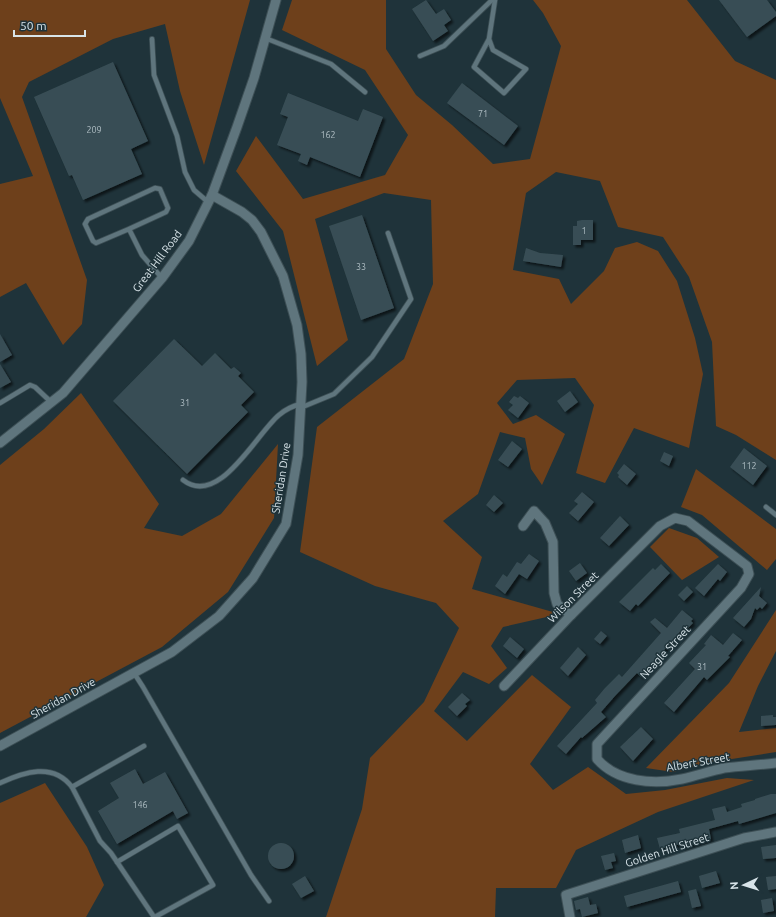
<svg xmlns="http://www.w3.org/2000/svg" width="776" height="917" viewBox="0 0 776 917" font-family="Ubuntu,sans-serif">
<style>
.green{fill:#6e401b}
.building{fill:#394e55;filter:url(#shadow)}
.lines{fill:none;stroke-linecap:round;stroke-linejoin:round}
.service-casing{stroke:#3d4f55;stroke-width:6}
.minor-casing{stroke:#3d4f55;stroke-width:11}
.service{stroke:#5f757d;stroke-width:4.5}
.minor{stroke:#5f757d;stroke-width:9}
.labels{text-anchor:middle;stroke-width:3;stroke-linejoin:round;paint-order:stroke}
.number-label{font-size:9px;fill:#b0bec4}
.street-label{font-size:11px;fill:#d8e4e9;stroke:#1f333a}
</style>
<defs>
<filter id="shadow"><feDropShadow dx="2.5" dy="2.5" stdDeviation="1" flood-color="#0009"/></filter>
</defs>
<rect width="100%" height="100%" fill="#1f333a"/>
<g class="green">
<path d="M0,0H250L204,165L180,91L165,24L113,39L29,82L22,97L87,280L82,324L63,345L26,283L0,297V184L33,176L0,98Z"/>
<path d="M292,0H386V49L416,95L452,125L493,164L530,159L561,46L543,13L533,0H687L735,61L776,80V460L736,435L716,426L712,342L689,277L663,237L618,227L600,181L556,172L526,193L513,270L559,279L571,304L604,271L615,248L637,242L658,251L677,281L695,338L703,374L689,448L634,428L605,483L576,473L594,405L575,378L517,380L497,403L513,424L536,415L565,434L542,485L531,469L525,438L500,432L478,494L443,521L482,557L472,589L560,614L503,627L491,646L507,668L489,684L463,672L434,711L467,741L532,675L571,707L530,764L553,790L588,767L626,794L665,790L727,778L754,780L658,812L576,850L556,888H496L495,917H326L362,809L370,758L424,702L459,628L436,603L375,586L300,552L317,427L404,359L433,284L431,200L384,193L315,219L348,340L317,366L283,231L236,171L256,136L303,199L385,175L408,135L365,70L282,30Z"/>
<path d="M81,393L159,504L144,528L182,536L221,514L278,444L274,518L228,592L162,647L0,733V465L44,429Z"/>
<path d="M696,469L776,529V559L767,570L702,515L681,507Z"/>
<path d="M669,528L697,538L719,557L682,580L650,547Z"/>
<path d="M776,610V651L758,686L739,732L776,728V752L706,763L673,772L646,768L729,683Z"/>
<path d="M45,783L87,847L104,885L86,917H0V803Z"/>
</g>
<g class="building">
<path d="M426,0L436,14L444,9L451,20L444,25L448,31L433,41L412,9Z"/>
<path d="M719,0H767L776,12V16L747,37Z"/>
<path d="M113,62L148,141L131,149L142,174L83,200L72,175L69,176L34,97Z"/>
<path d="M462,83L518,126L504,145L447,103Z"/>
<path d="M288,93L358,121L363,109L383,117L360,177L310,157L307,165L298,161L301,154L277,145L288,117L280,114Z"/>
<path d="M362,215L394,308L361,320L329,226Z"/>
<path d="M582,220H593V240H581V245H573V226H577V221Z"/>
<path d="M526,248L540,253L563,255L561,267L523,261Z"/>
<path d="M0,334L12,355L0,362Z"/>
<path d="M174,339L202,366L215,353L231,369L234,367L241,373L238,376L254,392L241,405L248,412L187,474L113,401Z"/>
<path d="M0,364L11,382L0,388Z"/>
<path d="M570,391L578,402L565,412L557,401Z"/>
<path d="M514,396L518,398L520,396L529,403L518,418L508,410L513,405L509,402Z"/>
<path d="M512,441L522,449L508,467L498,460Z"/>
<path d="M744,448L767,466L753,485L730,467Z"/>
<path d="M664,452L673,456L669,466L660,461Z"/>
<path d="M624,464L636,474L627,485L618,477L619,475L617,473Z"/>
<path d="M582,492L594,502L578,521L569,513L578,504L574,501Z"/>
<path d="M494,495L503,503L494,512L486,505Z"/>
<path d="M620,516L629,525L609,546L600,538Z"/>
<path d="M529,554L539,561L527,579L519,574L505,594L495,586L503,574L507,577L517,562L521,564Z"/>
<path d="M580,563L587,573L576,581L569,571Z"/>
<path d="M661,564L670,573L638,606L636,604L630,611L619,602L653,568L655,570Z"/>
<path d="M718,564L727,572L720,581L718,579L704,596L695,588Z"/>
<path d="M687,586L693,592L684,601L678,595Z"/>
<path d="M761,587L759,596L767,603L762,609L760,607L757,610L755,608L751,619L744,627L733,618Z"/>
<path d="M682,610L693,619L691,621L693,623L688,628L684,627L641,677L637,673L615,696L601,712L606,717L582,738L581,737L566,754L557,746L597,703L595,700L605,688L619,674L622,677L661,633L650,622L655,618L667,628Z"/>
<path d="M601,631L607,636L600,644L594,639Z"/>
<path d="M733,633L742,640L728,656L730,657L707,680L704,677L674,712L664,703L695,669L689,663L706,645L704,644L711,635L723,645Z"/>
<path d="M510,637L524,649L517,658L503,646Z"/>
<path d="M578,647L586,655L568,676L560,668Z"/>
<path d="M462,693L470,700L465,704L467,706L457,716L448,707Z"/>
<path d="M773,715V717H776V725L761,726V716Z"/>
<path d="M641,727L653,739L633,761L620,747Z"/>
<path d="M135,769L143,784L165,772L188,813L177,819L173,811L117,844L98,811L119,798L110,783Z"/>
<path d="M771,794H776V813L739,824L738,821L709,829L711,839L682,847L681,844L676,845L660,849L657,838L680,833L679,829L715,820L712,809L725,806L727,812L742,807L741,804L755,800V799Z"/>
<path d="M638,835L641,848L625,853L622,840Z"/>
<circle cx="281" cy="856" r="13"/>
<path d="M776,845V858L763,859L761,847Z"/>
<path d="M614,853L616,861L611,862L613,868L605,870L601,856Z"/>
<path d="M716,871L720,883L702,888L699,876Z"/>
<path d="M305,876L314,891L301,898L292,884Z"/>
<path d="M776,876V889L768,890L766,877Z"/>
<path d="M678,881L681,892L627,907L624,896Z"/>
<path d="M696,889L701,906L692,908L688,891Z"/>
<path d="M588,897L590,905L596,904L598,913L582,917L580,909L576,910L574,901Z"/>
<path d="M772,898L774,911L763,913L761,900Z"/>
</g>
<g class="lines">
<g class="service-casing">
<g id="service">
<path d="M265,38L331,64L365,92"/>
<path d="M152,39L154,75L177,136L185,172L194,190L208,202"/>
<path d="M489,39L493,50L526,69L504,93L474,67L489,39L495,0"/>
<path d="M420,56L444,46L492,0"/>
<path d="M129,229L166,212L168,208L160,189L155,188L88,219L85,224L93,241L96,243L129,229L142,255L162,278"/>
<path d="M0,403L30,385L35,387L51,402"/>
<path d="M300,408L334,394L372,357L411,299L388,233"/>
<path d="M183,480C219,508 256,434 279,415C286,409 292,406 301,404"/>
<path d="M766,507L776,515"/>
<path d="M134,673L143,687L251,875L269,901"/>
<path d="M0,783C24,772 53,762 72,787L144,746"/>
<path d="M72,787L100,841L111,853L154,917"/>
<path d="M117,862L178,826L213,885L155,917"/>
</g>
</g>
<g class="minor-casing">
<g id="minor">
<path d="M0,443L63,393L162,278L189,241L212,195L237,127L254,78L276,0"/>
<path d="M523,526L534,511L545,523L553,542L554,593L557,604L571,615"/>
<path d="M504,686L571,615L660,526L675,518L688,521L747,566L749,574L741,588L597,744V759C617,782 653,785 682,779C696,776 710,771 724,768C741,766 759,765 776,763"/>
<path d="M0,746L172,652L219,616L253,578L286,524L298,455L302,382L301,354L297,325L283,276L261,232L252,220L242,212L212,195"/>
<path d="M570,917L566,895L744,838L776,832"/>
</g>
</g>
<use href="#service" class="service"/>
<use href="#minor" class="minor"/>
</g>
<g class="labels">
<g class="number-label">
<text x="483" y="117">71</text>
<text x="94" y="133">209</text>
<text x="328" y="138">162</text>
<text x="584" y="234">1</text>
<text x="361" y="270">33</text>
<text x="185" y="406">31</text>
<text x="749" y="469">112</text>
<text x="702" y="670">31</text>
<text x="140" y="808">146</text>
</g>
<g class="street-label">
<text transform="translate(157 261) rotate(-53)" y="4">Great Hill Road</text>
<text transform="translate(281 478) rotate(-81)" y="4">Sheridan Drive</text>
<text transform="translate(573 597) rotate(-45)" y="4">Wilson Street</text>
<text transform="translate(665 652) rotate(-47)" y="4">Neagle Street</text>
<text transform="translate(63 698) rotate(-29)" y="4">Sheridan Drive</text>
<text transform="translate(698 762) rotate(-10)" y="4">Albert Street</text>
<text transform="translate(667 850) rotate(-18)" y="4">Golden Hill Street</text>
</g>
</g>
<g transform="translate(744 885) rotate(266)" stroke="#1f333a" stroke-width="3" paint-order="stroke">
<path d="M0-3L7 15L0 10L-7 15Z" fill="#d8e4e9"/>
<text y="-6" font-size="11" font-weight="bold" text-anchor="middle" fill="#d8e4e9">N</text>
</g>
<path d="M14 30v6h71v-6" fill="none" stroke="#d8e4e9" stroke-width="2"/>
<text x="20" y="30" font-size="12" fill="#d8e4e9" stroke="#1f333a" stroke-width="3" paint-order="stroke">50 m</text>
</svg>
